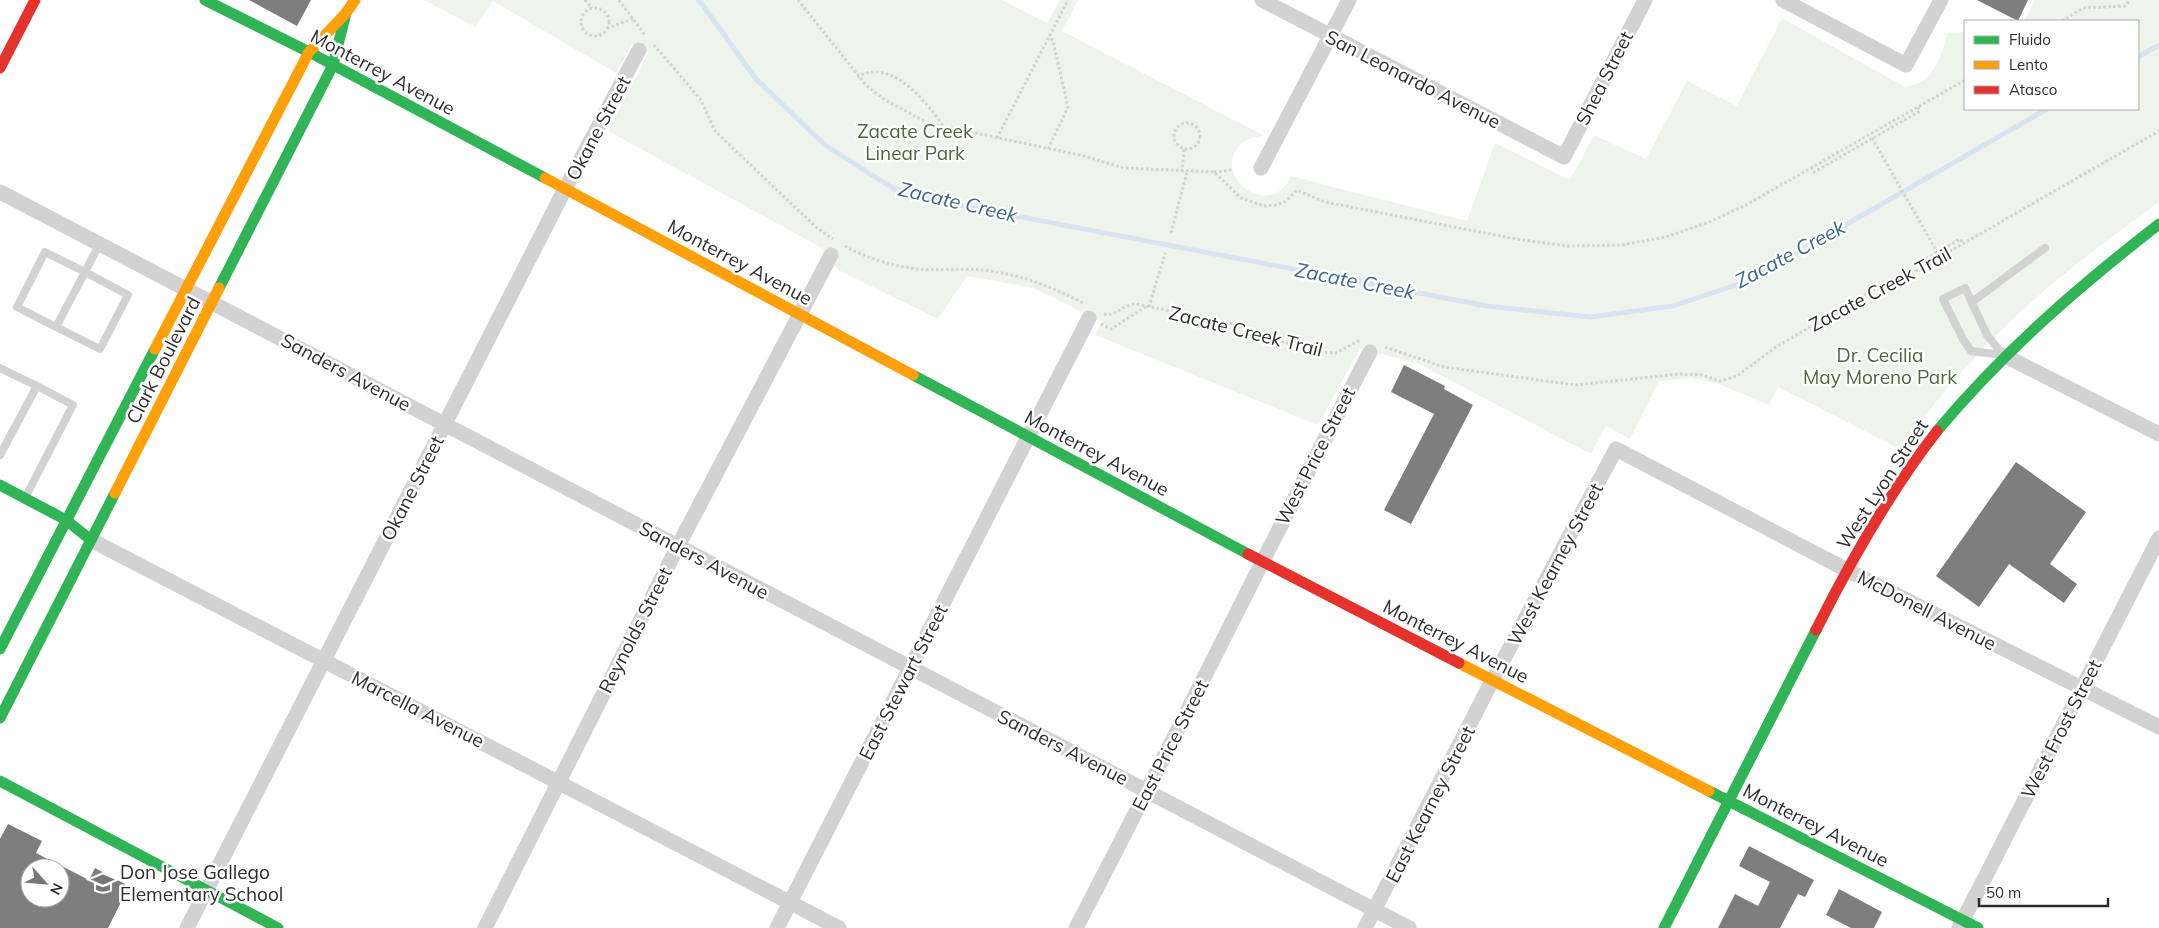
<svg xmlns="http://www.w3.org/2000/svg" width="2159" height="928" viewBox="0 0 2159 928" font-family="Mulish,sans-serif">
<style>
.green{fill:#eef4eb}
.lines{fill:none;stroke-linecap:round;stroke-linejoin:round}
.stream{stroke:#d7e4f1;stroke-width:5}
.building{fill:#7e7e7e;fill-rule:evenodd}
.path{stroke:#d2d2d2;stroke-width:3;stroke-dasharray:2.5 2.5;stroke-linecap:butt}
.lane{stroke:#d2d2d2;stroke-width:8}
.street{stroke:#d2d2d2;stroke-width:15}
.fast{stroke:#30b455;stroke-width:11}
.slow{stroke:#ff9f0a;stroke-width:11}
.jam{stroke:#e5322d;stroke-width:11}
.labels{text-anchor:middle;stroke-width:5;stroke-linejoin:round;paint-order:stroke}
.street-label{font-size:19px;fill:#2d2d2d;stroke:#fff}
.park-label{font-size:19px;fill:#4a693b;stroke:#fff}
.poi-label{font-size:19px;fill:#2d2d2d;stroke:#fff;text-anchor:start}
.water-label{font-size:20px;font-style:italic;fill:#3b648f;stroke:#fff}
</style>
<rect width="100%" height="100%" fill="#fff"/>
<path class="green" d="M424,0H1002L1047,23L1060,0H1078L1062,31L1263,135C1257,138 1250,137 1245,141C1204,172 1270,224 1291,176L1467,221L1495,143L1570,180L1594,135L1646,159L1687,81L1737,106L1782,18L1905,87C1911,85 1918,84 1924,80C1936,72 1945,47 1947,33L1965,32V109H2138V21H2024L2035,0H2159V202C2120,231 2081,259 2044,291C1991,337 1941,391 1900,449L1778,387L1769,405L1716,383L1692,378L1659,381L1630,439L1606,426L1591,454L1419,364L1360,348L1318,425L1095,335L1102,322L1033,288L967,276L938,319L838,270L820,247L608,131L649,52L632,44L616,73L493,1L475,27Z"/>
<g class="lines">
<g class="stream">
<path d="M699,0L756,79L825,145L894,189L953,204L1487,306L1590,317L1673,306L1748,281L2047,109"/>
<path d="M2138,57L2159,45"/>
</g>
</g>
<g class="building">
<path d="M249,0H311L297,26Z"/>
<path d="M1977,0H2028L2018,21Z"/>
<path d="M1404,365L1445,386L1444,389L1473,405L1411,524L1384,510L1434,414L1391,392Z"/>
<path d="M2016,462L2086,512L2050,564L2077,584L2064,603L2009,564L1979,607L1936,576Z"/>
<path d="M8,824L42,841L36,853L89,880L95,868L129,886L108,928H0V839ZM30,868H60V898H30Z"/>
<path d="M1749,846L1814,880L1805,897L1798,894L1780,928H1718L1735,894L1758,906L1770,882L1739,866Z"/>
<path d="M1839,889L1882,912L1874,928H1851L1826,915Z"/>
</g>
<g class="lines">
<g class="path">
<path d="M585,0L592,8"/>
<path d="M619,0L645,35"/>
<path d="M798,0L866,85L885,100L928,123L1084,156L1124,168L1214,172L1241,198L1264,206L1276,205L1286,201L1297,190L1325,202L1516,239L1568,246L1622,245L1666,237L1709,222L1748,204L1965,80"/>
<circle cx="595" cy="22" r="14"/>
<path d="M2062,21L2083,8L2125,6L2130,0"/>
<path d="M607,28L633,19"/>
<path d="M654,45L701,100L714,129L720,136L817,228L833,239"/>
<path d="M857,77C891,57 926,101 943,126"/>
<circle cx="1187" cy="136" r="13"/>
<path d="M997,138L1068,0"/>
<path d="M1872,138L1937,252"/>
<path d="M1048,149L1068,107L1053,41L1049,35"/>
<path d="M1811,167L1814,172L1920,111L1918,107"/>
<path d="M1182,172L1184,149"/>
<path d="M1214,172L1232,170"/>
<path d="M1171,233L1187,172"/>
<path d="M845,246C866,258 893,266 917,269C939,271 961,268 982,270C1019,274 1051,286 1083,303"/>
<path d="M1909,269L1960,239L1964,244"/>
<path d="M1149,307L1165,253"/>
<path d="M1104,314C1117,317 1123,304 1136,304L1239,325L1257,334L1316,352L1336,353L1360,340"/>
<path d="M1101,324L1111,329L1147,306"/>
<path d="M1385,347L1444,367L1575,385L1680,374L1702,375L1720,381L1737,376L1776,347L1909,269L1912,273L2159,131"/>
</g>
<g class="lane">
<path d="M1965,288L1987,335L2003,355L1971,351L1963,339L1943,299Z"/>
<path d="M1972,302L2045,248"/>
<path d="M56,327L17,307L45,252L85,272L56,327L100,349L128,295L85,272L100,243"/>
<path d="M0,368L37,386L0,455"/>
<path d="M25,498L73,405L37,386"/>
</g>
<g class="street">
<path d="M1262,0L1564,157L1645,0"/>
<path d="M1783,0L1906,65L1941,0"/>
<path d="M1261,168L1349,0"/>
<path d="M0,192L1409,928"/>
<path d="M2003,355L2159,434"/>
<path d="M91,540L839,928"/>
<path d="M187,928L565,189L639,50"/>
<path d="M485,928L678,546L831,255"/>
<path d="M777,928L1089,318"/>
<path d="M1076,928C1176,737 1270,543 1370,352"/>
<path d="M1365,928L1493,679L1616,449L1847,570L2159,727"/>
<path d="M1959,928L2159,538"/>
</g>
<g class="fast">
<path d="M205,0L309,52L545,178"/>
<path d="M219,288L333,65L346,13"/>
<path d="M913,375L1248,554"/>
<path d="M1937,431C2003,352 2078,287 2159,224"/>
<path d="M0,485L66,520L91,540"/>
<path d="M0,649L155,349"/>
<path d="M0,718L115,493"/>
<path d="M0,781L278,928"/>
<path d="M1709,791L1978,928"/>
<path d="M1664,928L1816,630"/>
</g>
<g class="slow">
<path d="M545,178L913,375"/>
<path d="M155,349L309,52L346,13L355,0"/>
<path d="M115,493L219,288"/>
<path d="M1459,663L1709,791"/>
</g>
<g class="jam">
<path d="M0,68L35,0"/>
<path d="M1248,554L1459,663"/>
<path d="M1816,630C1851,560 1889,493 1937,431"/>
</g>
</g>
<defs>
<g id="school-bare" transform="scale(1.725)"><path d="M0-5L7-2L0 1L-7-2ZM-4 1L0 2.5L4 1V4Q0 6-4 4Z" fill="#767676" stroke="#fff" stroke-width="2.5" paint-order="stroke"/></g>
</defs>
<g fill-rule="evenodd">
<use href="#school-bare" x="103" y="883"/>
</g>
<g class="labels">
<g class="street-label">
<text transform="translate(383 72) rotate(28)" y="7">Monterrey Avenue</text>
<text transform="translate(1604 78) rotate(-63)" y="7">Shea Street</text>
<text transform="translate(1413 79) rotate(27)" y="7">San Leonardo Avenue</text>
<text transform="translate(598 128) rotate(-62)" y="7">Okane Street</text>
<text transform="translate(740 262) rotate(28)" y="7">Monterrey Avenue</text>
<text transform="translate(1880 289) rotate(-28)" y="7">Zacate Creek Trail</text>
<text transform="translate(1246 331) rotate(14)" y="7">Zacate Creek Trail</text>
<text transform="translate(163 360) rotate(-63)" y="7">Clark Boulevard</text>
<text transform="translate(346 372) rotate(28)" y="7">Sanders Avenue</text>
<text transform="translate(1097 453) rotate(28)" y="7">Monterrey Avenue</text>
<text transform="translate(1315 456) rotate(-63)" y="7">West Price Street</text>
<text transform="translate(1882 484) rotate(-57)" y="7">West Lyon Street</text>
<text transform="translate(412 488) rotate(-63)" y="7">Okane Street</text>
<text transform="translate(704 560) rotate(28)" y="7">Sanders Avenue</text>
<text transform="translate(1555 564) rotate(-62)" y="7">West Kearney Street</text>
<text transform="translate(1927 610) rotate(27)" y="7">McDonell Avenue</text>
<text transform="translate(635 630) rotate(-63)" y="7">Reynolds Street</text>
<text transform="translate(1456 641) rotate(27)" y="7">Monterrey Avenue</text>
<text transform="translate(903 682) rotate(-63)" y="7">East Stewart Street</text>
<text transform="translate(418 709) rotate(27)" y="7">Marcella Avenue</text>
<text transform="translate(2061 729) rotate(-63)" y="7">West Frost Street</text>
<text transform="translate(1170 745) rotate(-63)" y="7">East Price Street</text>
<text transform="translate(1063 747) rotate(27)" y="7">Sanders Avenue</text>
<text transform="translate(1430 804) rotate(-63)" y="7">East Kearney Street</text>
<text transform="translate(1816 825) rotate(27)" y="7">Monterrey Avenue</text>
</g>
<g class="park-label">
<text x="915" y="138">Zacate Creek<tspan x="915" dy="22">Linear Park</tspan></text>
<text x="1880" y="362">Dr. Cecilia<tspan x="1880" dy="22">May Moreno Park</tspan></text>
</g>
<g class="poi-label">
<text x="120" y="879">Don Jose Gallego<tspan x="120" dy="22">Elementary School</tspan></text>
</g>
<g class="water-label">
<text transform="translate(958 202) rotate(13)" y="7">Zacate Creek</text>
<text transform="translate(1790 254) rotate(-28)" y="7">Zacate Creek</text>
<text transform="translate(1355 281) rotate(11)" y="7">Zacate Creek</text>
</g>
</g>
<rect x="1964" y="20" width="175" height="90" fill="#ffffff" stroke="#ababab"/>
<rect x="1974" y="36" width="25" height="8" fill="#30b455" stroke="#ababab"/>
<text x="2009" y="45" font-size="15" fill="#2d2d2d">Fluido</text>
<rect x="1974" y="61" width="25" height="8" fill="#ff9f0a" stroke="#ababab"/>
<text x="2009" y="70" font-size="15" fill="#2d2d2d">Lento</text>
<rect x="1974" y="86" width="25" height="8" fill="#e5322d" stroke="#ababab"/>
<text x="2009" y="95" font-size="15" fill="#2d2d2d">Atasco</text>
<g transform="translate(45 883) rotate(117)"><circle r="24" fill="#ffffff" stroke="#ababab"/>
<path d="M0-4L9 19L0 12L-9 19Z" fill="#767676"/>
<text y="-8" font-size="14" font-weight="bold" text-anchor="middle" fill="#2d2d2d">N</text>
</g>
<path d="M1979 898v8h129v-8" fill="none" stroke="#2d2d2d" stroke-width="2.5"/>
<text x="1986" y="898" font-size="15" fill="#2d2d2d" stroke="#ffffff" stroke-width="4" paint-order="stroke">50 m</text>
</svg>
